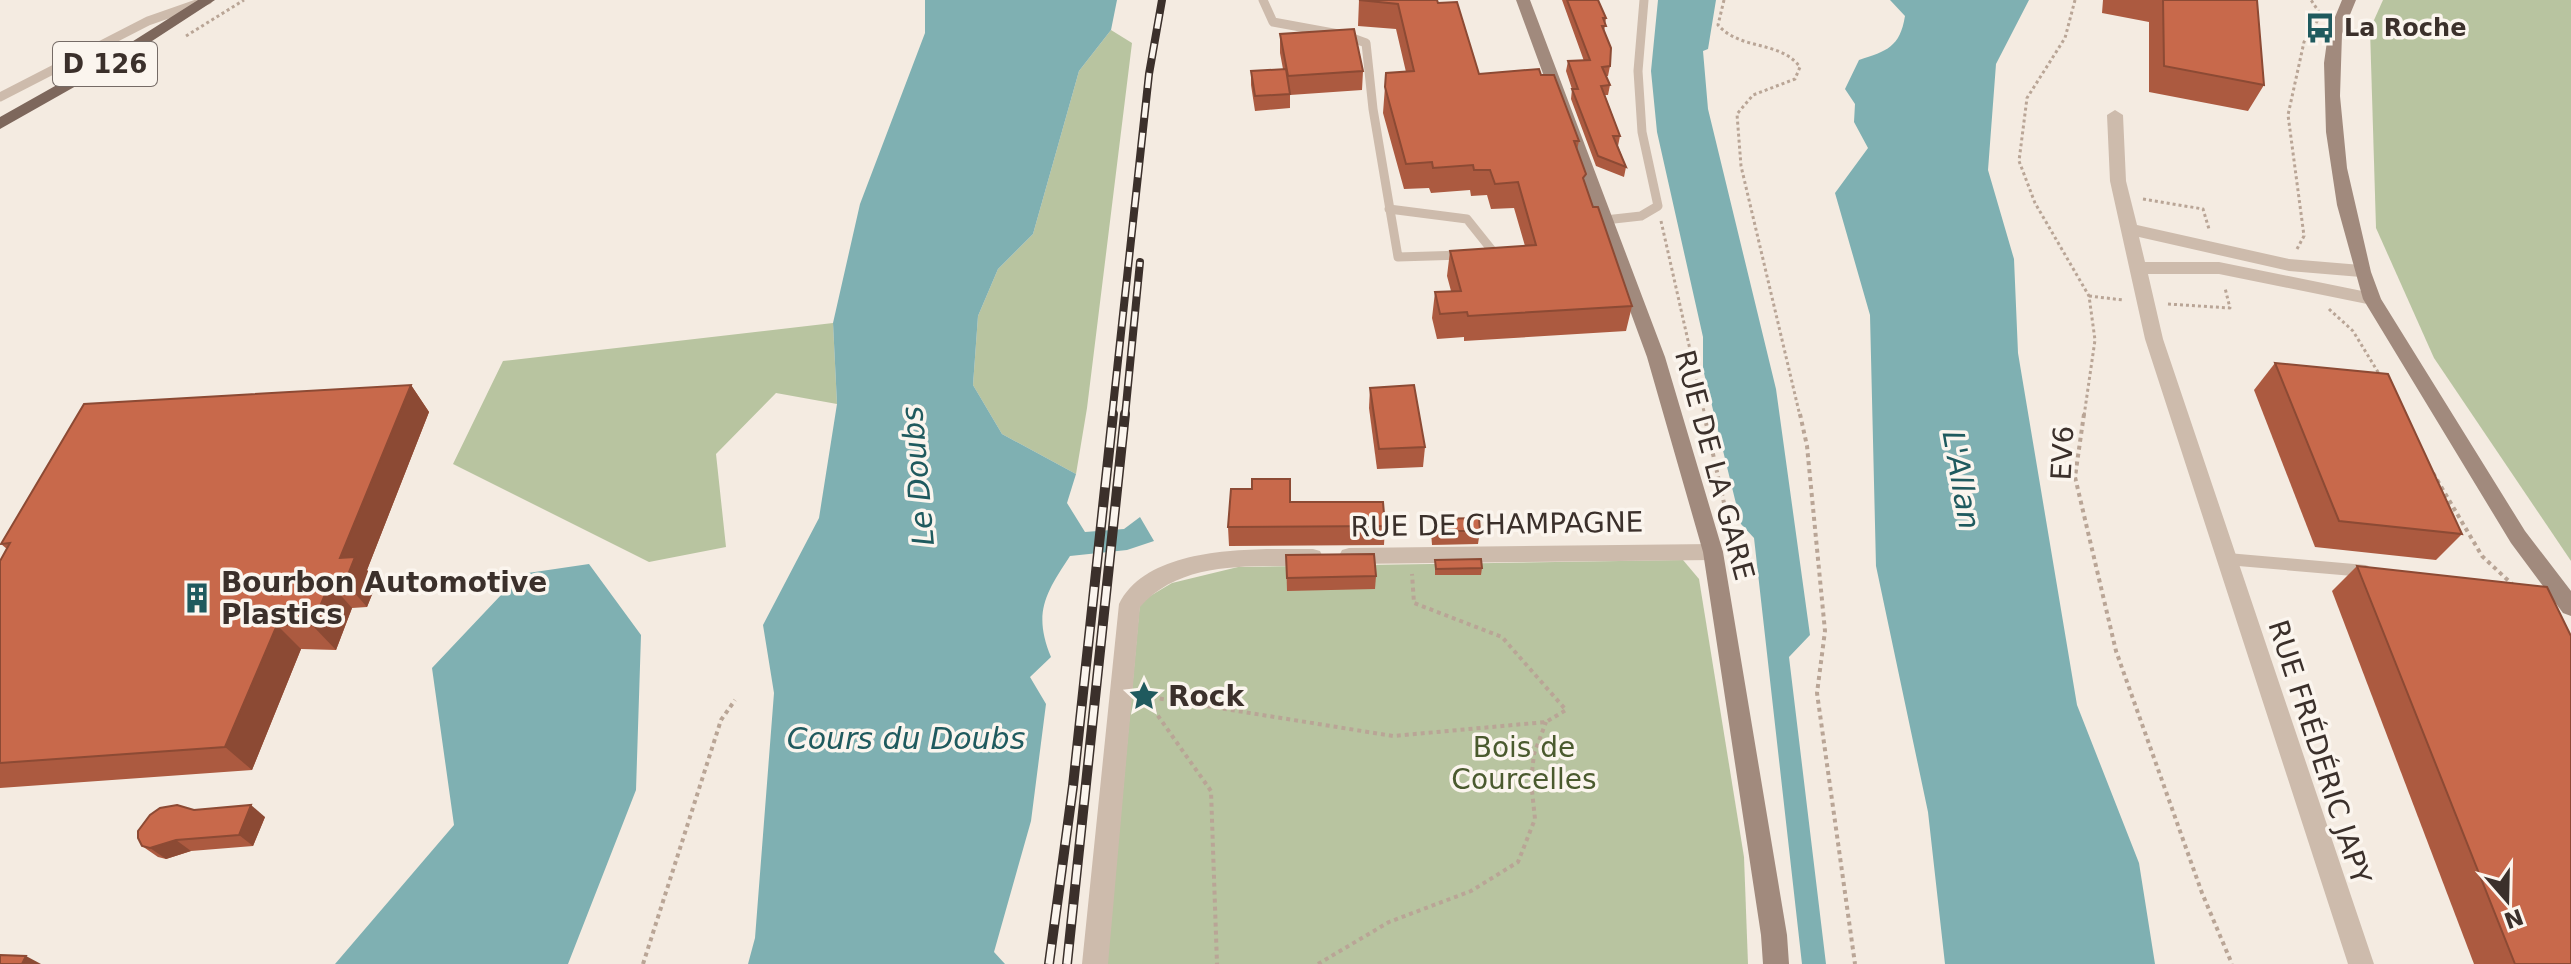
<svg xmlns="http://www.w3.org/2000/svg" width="2571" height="964" viewBox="0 0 2571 964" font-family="'DejaVu Sans',sans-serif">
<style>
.green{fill:#b8c4a0}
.water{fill:#7fb0b2}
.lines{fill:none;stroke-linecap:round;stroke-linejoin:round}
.path-far1{stroke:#b9a596;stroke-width:3;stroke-dasharray:3 3;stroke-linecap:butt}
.path{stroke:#b9a596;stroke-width:4;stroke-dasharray:4 4;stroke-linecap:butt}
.lane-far1{stroke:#cdbbac;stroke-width:9}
.lane{stroke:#cdbbac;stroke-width:12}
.street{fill:#cdbbac;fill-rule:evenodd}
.secondary{fill:#a18a7d;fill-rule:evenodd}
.primary{fill:#7d675c;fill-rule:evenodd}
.rail-far1-casing{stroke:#3b302b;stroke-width:8}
.rail-casing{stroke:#3b302b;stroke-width:10}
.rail-far1{stroke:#fbf5ee;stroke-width:5;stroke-dasharray:15;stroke-linecap:butt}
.rail{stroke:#fbf5ee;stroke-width:7;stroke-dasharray:20;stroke-linecap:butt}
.wall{fill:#ac5a40}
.shaded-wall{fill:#8c4a34}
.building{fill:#c8694b;stroke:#8c4a34;stroke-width:2}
.labels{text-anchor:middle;stroke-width:7;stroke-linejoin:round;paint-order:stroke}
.far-poi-label{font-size:24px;font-weight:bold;fill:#3b302b;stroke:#fbf5ee;text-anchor:start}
.shield{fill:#fbf5ee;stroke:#756b66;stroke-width:2}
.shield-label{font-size:26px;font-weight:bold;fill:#3b302b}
.street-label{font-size:28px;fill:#3b302b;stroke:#fbf5ee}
.poi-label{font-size:28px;font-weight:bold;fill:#3b302b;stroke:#fbf5ee;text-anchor:start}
.park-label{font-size:28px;fill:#4a5a2e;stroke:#fbf5ee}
.water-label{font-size:30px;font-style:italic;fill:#1f5a5e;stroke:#fbf5ee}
</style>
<rect width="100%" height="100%" fill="#f4ebe1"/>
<g class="green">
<path d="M2383,0H2571V561L2434,358L2376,228L2370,29Z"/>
<path d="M1111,30L1132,43L1087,408L1076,474L1002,434L973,385L978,316L998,269L1033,234L1079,71Z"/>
<path d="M833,323L837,404L776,393L716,454L726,547L649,562L453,464L503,361Z"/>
<path d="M1683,560L1699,579L1744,857L1748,964H1107L1140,602L1172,583L1238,567Z"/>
</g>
<g class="water">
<path d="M925,0H1117L1111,30L1079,71L1033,234L998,269L978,316L973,385L1002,434L1076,474L1067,503L1085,532L1124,529L1140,517L1154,541L1127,550L1070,556C1045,594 1033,613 1051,657L1030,677L1046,704L1031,821L994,952L1005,964H748L755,938L774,693L763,625L819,518L837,404L833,323L860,204L925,33Z"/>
<path d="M1658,0H1716L1708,49L1703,51L1708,109L1776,389L1810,635L1789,657L1826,964H1802L1754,538L1741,524L1703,369V337L1657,132L1651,71Z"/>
<path d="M1890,0H2029L1996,64L1988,170L2014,259L2018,353L2077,705L2139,863L2155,964H1945L1928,812L1876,566L1870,315L1835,193L1868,148L1854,122L1855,104L1845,89L1859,60C1887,51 1900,47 1905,16Z"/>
<path d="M589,564L641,635L636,790L568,964H335L454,825L432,668L521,574Z"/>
</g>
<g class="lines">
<g class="path-far1">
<path d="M1724,0L1718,25C1741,51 1780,40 1800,67L1795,79L1753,95L1737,114L1741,166L1800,416"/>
<path d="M2075,0L2065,38L2027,98L2019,161L2035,203L2089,296L2095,340L2084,416"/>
<path d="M186,36L244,0"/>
<path d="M2143,199L2203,209L2209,229"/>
<path d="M1661,221L1705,416"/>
<path d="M2297,249L2304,236L2288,115L2304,42L2321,15L2311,0"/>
<path d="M2089,296L2123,300"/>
<path d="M2168,304L2230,308L2225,288"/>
<path d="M2329,309L2353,331L2381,377"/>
</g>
<g class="path">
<path d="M1704,414L1733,543"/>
<path d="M1800,414L1807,446L1825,631L1817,693L1855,964"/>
<path d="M2084,414L2075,477L2116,651L2202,893L2232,964"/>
<path d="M2433,473L2482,556L2513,585"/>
<path d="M1144,696L1393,736L1546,722L1566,710L1502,637L1414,603L1412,574"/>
<path d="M1144,696L1211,791L1217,964"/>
<path d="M643,964L721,720L735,700"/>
<path d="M1318,964L1389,922L1471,891L1518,862L1535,819L1531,781L1534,754L1546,722"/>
</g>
<g class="lane-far1">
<path d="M1263,0L1273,22L1344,35L1366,43L1373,109L1398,257L1463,255"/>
<path d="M0,97L148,21L208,0"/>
<path d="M1389,209L1467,219L1495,254H1488"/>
<path d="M1605,220L1641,216L1658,206L1642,132L1638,71L1644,0"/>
</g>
<path class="lane" d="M2227,559L2365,571"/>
<g class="street">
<path d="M2115,110L2123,115L2126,181L2137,225L2289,259L2361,265L2370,271L2361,277L2289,271L2139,237L2145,262H2219L2372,293L2381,299L2372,305L2219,274H2148L2163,339L2374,964H2348L2145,339L2110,181L2107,115Z"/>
<path d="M1713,544L1720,546L1723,552L1720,558L1713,560L1349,564L1342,562L1339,556L1342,550L1349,548Z"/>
<path d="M1313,549L1320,551L1323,557L1320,563C1307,568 1290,566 1276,566C1228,566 1174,568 1140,607L1108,964H1082L1119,604C1149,544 1256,549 1313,549Z"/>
</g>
<g class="secondary">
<path d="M1516,0H1530L1665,357L1723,552L1787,935L1789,964H1763L1761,935L1703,552L1647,357Z"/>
<path d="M2342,0H2356L2342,34L2340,96L2347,168L2371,272L2381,299L2525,531L2571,591V616L2563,613L2511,543L2363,299L2337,205L2326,132L2324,63L2328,34Z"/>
</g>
<path class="primary" d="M198,0H215L129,56L0,129V117L119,50Z"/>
<g class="rail-far1-casing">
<g id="rail-far1">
<path d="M1112,416L1149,74L1162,0"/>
<path d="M1125,416L1140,262"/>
</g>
</g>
<g class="rail-casing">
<g id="rail">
<path d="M1049,964L1073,786L1113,414"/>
<path d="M1067,964L1125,414"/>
</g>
</g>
<use href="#rail-far1" class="rail-far1"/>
<use href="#rail" class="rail"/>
</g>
<g class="wall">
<path d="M1359,0L1438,3L1479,74L1541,75L1579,141L1577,150L1584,183L1632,306L1626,331L1464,341V337L1437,339L1432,318L1435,292L1451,291L1447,276L1450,251L1525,246L1514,208L1491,209L1487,195L1471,196L1470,190L1431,193L1429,188L1404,189L1383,113L1386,73L1406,72L1396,29L1358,26Z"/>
<path d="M1562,0H1598L1606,18L1604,32L1610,66L1608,76H1606L1610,85L1608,95H1605L1620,136L1618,146L1626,167L1624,177L1596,166L1571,99L1572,89L1566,71L1568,61H1584Z"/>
<path d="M2103,0H2257L2264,85L2248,111L2149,92V22L2102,13Z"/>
<path d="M1280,34L1363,71L1362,90L1290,95V108L1255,111L1251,85V71L1283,69L1280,53Z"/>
<path d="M2275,363L2462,534L2436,560L2315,547L2254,390Z"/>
<path d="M411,385L429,412L367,570L377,582L367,607L352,608L336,650L301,649L252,770L0,788V561L7,549L1,544Z"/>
<path d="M1370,388L1425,447L1423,467L1377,469L1369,408Z"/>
<path d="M1252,489L1290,502L1385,526L1384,545L1229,546L1228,527Z"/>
<path d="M1433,519L1480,531L1478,544L1432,545L1431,532Z"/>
<path d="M1286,555L1376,576L1375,589L1287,591Z"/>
<path d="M1435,560L1482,568L1481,575H1435Z"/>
<path d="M2357,566L2571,964H2474L2332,591Z"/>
<path d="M194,810L265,817L253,846L191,851L166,859L158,857L142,846Z"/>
</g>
<g class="shaded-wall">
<path d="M411,385L429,412L367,570L377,582L367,607L345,582L340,558Z"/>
<path d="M330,583L352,608L336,650L312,625Z"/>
<path d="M277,625L301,649L252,770L225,747Z"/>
<path d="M251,805L265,817L253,846L239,835Z"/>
<path d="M176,840L191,851L166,859L150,848Z"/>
<path d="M26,956L41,964H22Z"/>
</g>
<g class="building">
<path d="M1359,0H1437L1438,3L1457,2L1479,74L1539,69L1541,75H1554L1579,141H1574L1586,174L1583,178L1593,207H1598L1632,306L1468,316L1467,312L1440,314L1435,292L1461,291L1450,251L1536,245L1518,182L1495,184L1490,170H1474L1473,165L1433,168L1432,162L1406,164L1385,87L1386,73L1414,71L1398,4Z"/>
<path d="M1567,0H1598L1606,18H1603L1606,26H1602L1611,48L1610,66L1602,67L1610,85L1601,86L1620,136H1613L1626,167L1598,156L1572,89H1578L1568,61L1590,60Z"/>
<path d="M2163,0H2257L2264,85L2164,66Z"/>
<path d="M1354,29L1363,71L1288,76L1280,34Z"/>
<path d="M1286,69L1290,94L1255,96L1251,71Z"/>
<path d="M2275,363L2388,374L2462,534L2339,521Z"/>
<path d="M411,385L340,558L355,557L345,582L330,583L312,625H277L225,747L0,763V561L10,543L1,544L84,404Z"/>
<path d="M1414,385L1425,447L1379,449L1370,388Z"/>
<path d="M1252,479H1290V502H1383L1385,526L1228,527L1231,489H1252Z"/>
<path d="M1479,518L1480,531H1434L1433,519Z"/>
<path d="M1374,554L1376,576L1287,578L1286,555Z"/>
<path d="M1481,559L1482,568L1436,569L1435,560Z"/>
<path d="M2357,566L2547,587L2571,636V964H2515Z"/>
<path d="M177,805L194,810L251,805L239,835L176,840L150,848L142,846L138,838V831L150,815L160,808Z"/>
<path d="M0,955L26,956L22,964H0Z"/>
</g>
<defs>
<g id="bus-bare" transform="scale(2.4)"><path d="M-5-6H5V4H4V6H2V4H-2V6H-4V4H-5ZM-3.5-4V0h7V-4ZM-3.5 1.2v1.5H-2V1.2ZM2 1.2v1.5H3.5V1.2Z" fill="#1f5a5e" stroke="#fbf5ee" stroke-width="2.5" paint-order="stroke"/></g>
<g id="building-bare" transform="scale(2.4)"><path d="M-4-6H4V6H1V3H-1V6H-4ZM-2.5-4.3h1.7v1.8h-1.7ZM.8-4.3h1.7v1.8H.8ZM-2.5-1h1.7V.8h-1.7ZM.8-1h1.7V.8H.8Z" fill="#1f5a5e" stroke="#fbf5ee" stroke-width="2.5" paint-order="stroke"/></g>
<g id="sight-bare" transform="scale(2.4)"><path d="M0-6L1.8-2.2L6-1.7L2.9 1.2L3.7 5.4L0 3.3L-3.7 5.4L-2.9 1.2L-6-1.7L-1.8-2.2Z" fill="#1f5a5e" stroke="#fbf5ee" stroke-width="2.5" paint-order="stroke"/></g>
</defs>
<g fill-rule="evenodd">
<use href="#bus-bare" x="2320" y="28"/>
<use href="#building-bare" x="197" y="598"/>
<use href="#sight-bare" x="1144" y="696"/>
</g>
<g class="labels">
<g class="far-poi-label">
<text x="2344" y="36">La Roche</text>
</g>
<rect class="shield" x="53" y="42" width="104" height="44" rx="6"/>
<g class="shield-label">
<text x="105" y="73">D 126</text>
</g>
<g class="street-label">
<text transform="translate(2062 453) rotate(-87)" y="10">EV6</text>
<text transform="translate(1715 465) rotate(75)" y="10">RUE DE LA GARE</text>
<text transform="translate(1497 524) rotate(-1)" y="10">RUE DE CHAMPAGNE</text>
<text transform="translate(2320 752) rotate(72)" y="10">RUE FRÉDÉRIC JAPY</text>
</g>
<g class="poi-label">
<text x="221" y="592">Bourbon Automotive<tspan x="221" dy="32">Plastics</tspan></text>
<text x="1168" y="706">Rock</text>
</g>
<g class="park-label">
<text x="1524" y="757">Bois de<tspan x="1524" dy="32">Courcelles</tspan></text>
</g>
<g class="water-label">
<text transform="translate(918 476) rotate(-95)" y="10">Le Doubs</text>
<text transform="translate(1961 480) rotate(80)" y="10">L'Allan</text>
<text x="906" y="749">Cours du Doubs</text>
</g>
</g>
<g transform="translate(2507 900) rotate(160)" stroke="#fbf5ee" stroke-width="6" paint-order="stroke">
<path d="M0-6L14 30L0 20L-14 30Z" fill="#3b302b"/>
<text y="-12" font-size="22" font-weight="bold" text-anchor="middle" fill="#3b302b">N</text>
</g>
</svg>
